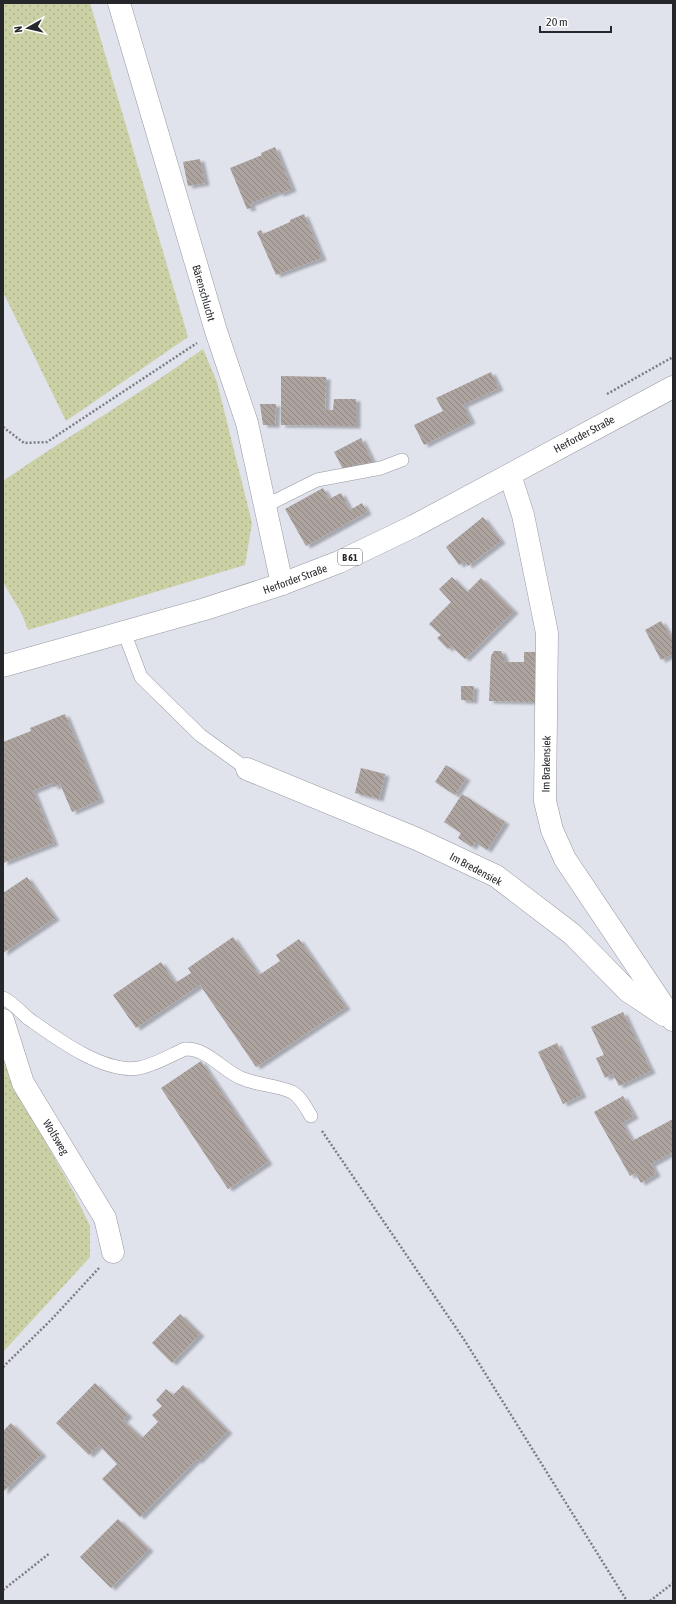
<svg xmlns="http://www.w3.org/2000/svg" width="676" height="1604" viewBox="0 0 676 1604" font-family="'Asap Condensed',sans-serif">
<style>
.grass{fill:url(#grass-dots)}
.building{fill:url(#building-back-hatch);filter:url(#shadow)}
.lines{fill:none;stroke-linecap:round;stroke-linejoin:round}
.lane-casing{stroke:#9699a1;stroke-width:14}
.street-casing{stroke:#9699a1;stroke-width:23}
.primary-casing{stroke:#9699a1;stroke-width:23}
.path{stroke:#7c7d83;stroke-width:2.5;stroke-dasharray:2 2;stroke-linecap:butt}
.lane{stroke:#fff;stroke-width:13}
.street{stroke:#fff;stroke-width:22}
.primary{stroke:#fff;stroke-width:22}
.labels{text-anchor:middle;stroke-width:3.5;stroke-linejoin:round;paint-order:stroke}
.shield{fill:#fff;stroke:#67686a;stroke-width:1}
.shield-label{font-size:10px;font-weight:bold;fill:#26272a}
.street-label{font-size:11px;fill:#26272a;stroke:#fff}
</style>
<defs>
<pattern id="grass-dots" width="8" height="8" patternUnits="userSpaceOnUse"><rect width="8" height="8" fill="#cbd0a5"/><path d="M2 2h.1M6 6h.1" fill="none" stroke="#aeb38e" stroke-width="1.8" stroke-linecap="round"/></pattern>
<pattern id="building-back-hatch" width="6" height="6" patternUnits="userSpaceOnUse"><rect width="6" height="6" fill="#ada39f"/><path d="M-1 5l2 2M0 0l6 6M5-1l2 2" fill="none" stroke="#8d8582"/></pattern>
<filter id="shadow"><feDropShadow dx="4.5" dy="2.5" stdDeviation="1" flood-color="#0004"/></filter>
</defs>
<rect width="100%" height="100%" fill="#e0e2ec"/>
<g class="grass">
<path d="M3,3H90L188,337L66,421L3,292Z"/>
<path d="M203,349L217,382L252,523L245,565L28,630L22,614L3,582V481C69,436 138,395 203,349Z"/>
<path d="M3,1047L16,1089L74,1193L90,1226V1257L3,1352Z"/>
</g>
<g class="building">
<path d="M275,147L292,189L280,194L278,192L250,204L252,208L247,209L230,168L262,155L261,153Z"/>
<path d="M200,159L205,183L188,186L183,162Z"/>
<path d="M304,214L322,258L276,275L257,232L261,230L263,234L290,222V220Z"/>
<path d="M491,372L499,388L463,405L471,421L424,445L414,425L443,411L436,398Z"/>
<path d="M281,376L326,377L325,410H333L334,399H356V426L281,425Z"/>
<path d="M260,404H276L275,425H263Z"/>
<path d="M361,438L372,461L364,465L362,462L344,471L334,452Z"/>
<path d="M323,488L329,499L341,493L350,510L362,503L367,512L306,546L285,509Z"/>
<path d="M483,517L501,541L468,566L465,561L459,565L446,547Z"/>
<path d="M452,577L467,592L481,578L514,611L465,659L451,646L448,649L437,638L441,635L429,624L451,602L439,589Z"/>
<path d="M661,621L673,640V654L661,660L645,630Z"/>
<path d="M494,651H501L504,657V662H524V652H538L537,702L489,701L491,656Z"/>
<path d="M461,686H474L473,701L461,700Z"/>
<path d="M65,714L100,800L72,812L60,784L54,787L52,783L33,791L54,843L3,863V742L31,731L30,728Z"/>
<path d="M446,765L466,778L455,795L435,782Z"/>
<path d="M361,768L385,774L379,799L355,793Z"/>
<path d="M462,794L505,822L487,850L475,842L472,847L458,838L461,833L444,822Z"/>
<path d="M27,877L55,918L3,953V893Z"/>
<path d="M233,937L259,975L280,961L276,955L299,939L346,1007L256,1067L200,985L136,1028L113,995L161,962L175,983L191,973L188,968Z"/>
<path d="M623,1012L651,1071L619,1086L613,1074L605,1078L596,1058L604,1055L591,1027Z"/>
<path d="M557,1043L582,1095L563,1104L538,1052Z"/>
<path d="M201,1061L268,1162L228,1189L161,1088Z"/>
<path d="M623,1096L634,1116L622,1123L632,1141L673,1119V1156L671,1153L651,1164L656,1174L641,1183L635,1173L630,1176L594,1112Z"/>
<path d="M180,1314L200,1334L172,1363L152,1343Z"/>
<path d="M95,1383L128,1415L123,1420L142,1438L158,1422L152,1415L162,1406L156,1400L166,1389L173,1395L183,1385L228,1431L198,1461L196,1460L140,1517L102,1479L117,1464L99,1445L89,1455L56,1423Z"/>
<path d="M11,1423L42,1454L3,1492V1431Z"/>
<path d="M118,1519L149,1549L111,1588L80,1557Z"/>
</g>
<g class="lines">
<g class="lane-casing">
<g id="lane">
<path d="M265,506L317,480L381,468L402,460"/>
<path d="M124,632L141,677L200,735L247,769"/>
<path d="M3,998C14,1003 20,1012 29,1019C56,1038 104,1074 139,1068C155,1065 171,1055 185,1049C207,1048 222,1070 241,1078C257,1085 276,1085 292,1092C301,1097 306,1108 311,1116"/>
</g>
</g>
<g class="street-casing">
<g id="street">
<path d="M119,3L216,331L247,423L282,584"/>
<path d="M510,475L523,515L547,633L545,801L552,830L565,859L673,1020"/>
<path d="M247,769L417,839L496,876L572,934L628,991L664,1015"/>
<path d="M3,1020L23,1083L105,1218L113,1252"/>
</g>
</g>
<g class="primary-casing">
<path id="primary" d="M3,666L205,609L282,584L339,562L414,526L673,387"/>
</g>
<g class="path">
<path d="M607,394L673,357"/>
<path d="M3,427L24,443L47,442L197,343"/>
<path d="M322,1131L465,1341L627,1601"/>
<path d="M3,1367L51,1320L99,1268"/>
<path d="M3,1590L50,1553"/>
<path d="M650,1601L673,1583"/>
</g>
<use href="#lane" class="lane"/>
<use href="#street" class="street"/>
<use href="#primary" class="primary"/>
</g>
<g class="labels">
<rect class="shield" x="338" y="549" width="24" height="16" rx="3"/>
<g class="shield-label">
<text x="350" y="561">B 61</text>
</g>
<g class="street-label">
<text transform="translate(204 293) rotate(74)" y="4">Bärenschlucht</text>
<text transform="translate(584 434) rotate(-28)" y="4">Herforder Straße</text>
<text transform="translate(295 579) rotate(-20)" y="4">Herforder Straße</text>
<text transform="translate(546 764) rotate(-89)" y="4">Im Brakensiek</text>
<text transform="translate(476 869) rotate(28)" y="4">Im Bredensiek</text>
<text transform="translate(56 1137) rotate(59)" y="4">Wolfsweg</text>
</g>
</g>
<rect width="676" height="1604" fill="none" stroke="#26272a" stroke-width="8"/>
<g transform="translate(28 28) rotate(262)" stroke="#ffffff" stroke-width="3" paint-order="stroke">
<path d="M0-3L7 15L0 10L-7 15Z" fill="#26272a"/>
<text y="-6" font-size="11" font-weight="bold" text-anchor="middle" fill="#26272a">N</text>
</g>
<path d="M540 26v6h71v-6" fill="none" stroke="#26272a" stroke-width="2"/>
<text x="546" y="26" font-size="12" fill="#26272a" stroke="#ffffff" stroke-width="3" paint-order="stroke">20 m</text>
</svg>
